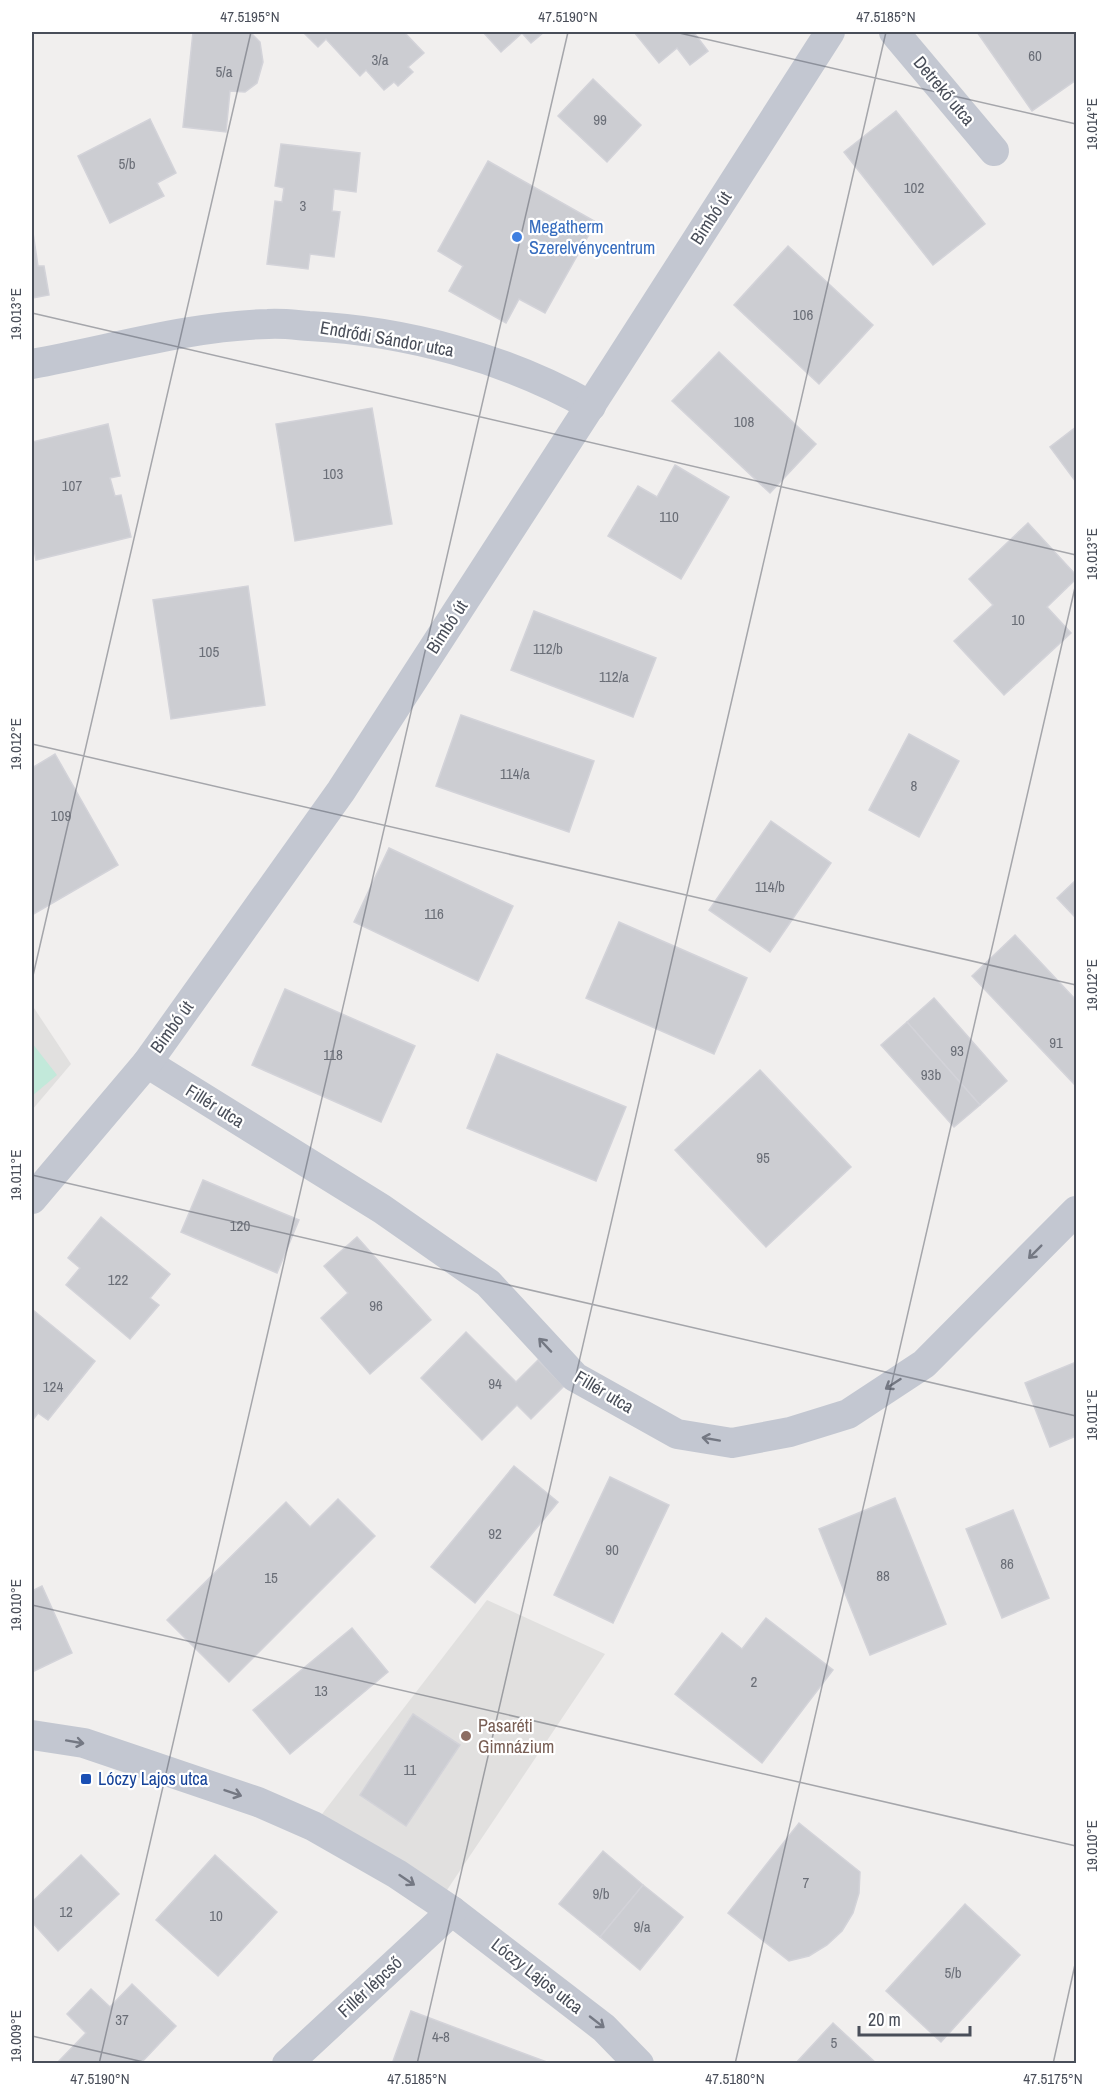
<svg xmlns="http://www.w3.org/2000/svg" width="1108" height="2095" viewBox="0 0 1108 2095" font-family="'Archivo Narrow',sans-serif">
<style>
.education{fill:#e1e0df}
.green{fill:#c2e9da}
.building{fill:#cccdd2;stroke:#d3d3d9;stroke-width:1.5}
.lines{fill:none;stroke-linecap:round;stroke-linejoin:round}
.street{stroke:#c3c7d1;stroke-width:30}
.oneway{stroke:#747883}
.ticks{fill:none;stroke:#494e59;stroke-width:1.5;stroke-opacity:0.45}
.shop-dot{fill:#3f7fe0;stroke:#fff;stroke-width:2}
.education-dot{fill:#8d6e63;stroke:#fff;stroke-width:2}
.transit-dot{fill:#1a4fb4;stroke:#fff;stroke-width:2}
.labels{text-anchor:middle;stroke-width:4.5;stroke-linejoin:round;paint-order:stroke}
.number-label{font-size:15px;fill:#6a6e77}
.street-label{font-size:18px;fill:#494e59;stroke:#fff}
.shop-label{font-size:18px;fill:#366cbe;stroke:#fff;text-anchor:start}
.education-label{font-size:18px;fill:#785e54;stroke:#fff;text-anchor:start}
.transit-label{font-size:18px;fill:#164399;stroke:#fff;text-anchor:start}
.neatline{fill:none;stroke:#494e59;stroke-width:2}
.ticks-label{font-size:15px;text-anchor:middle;fill:#494e59}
</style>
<rect width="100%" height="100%" fill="#f1efee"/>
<g class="education">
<path d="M32,1005L71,1064L32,1110Z"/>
<path d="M487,1600L605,1654L445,1893L319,1818Z"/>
</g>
<path class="green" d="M32,1043L57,1075L32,1096Z"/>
<g class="building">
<path d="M193,32H250L260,42L263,62L257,83L245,92L230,91L226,132L183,127Z"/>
<path d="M303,32H404L424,53L408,67L413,72L398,86L394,82L384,90L366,70L360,76L326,39L318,47Z"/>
<path d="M483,32H544L531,43L522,33L501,52Z"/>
<path d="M634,32H698L695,34L708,51L690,65L677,48L659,63Z"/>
<path d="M977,32H1076V80L1032,111Z"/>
<path d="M593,79L641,125L607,162L558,116Z"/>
<path d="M896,111L985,224L933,265L844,152Z"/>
<path d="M150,119L176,173L157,183L164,196L110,223L78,156Z"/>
<path d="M281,144L360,153L356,192L334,189L332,211L340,212L334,257L310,254L308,269L267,264L275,201L282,202L284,188L275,186Z"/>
<path d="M488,161L596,222L545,313L519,299L506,323L449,291L463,266L438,251Z"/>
<path d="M32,226L38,266H44L49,295L32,298Z"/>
<path d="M788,246L873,325L819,384L734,305Z"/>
<path d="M719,352L816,444L770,493L672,401Z"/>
<path d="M372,408L392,524L295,541L276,424Z"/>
<path d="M108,424L120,476L110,478L115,496L121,495L131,537L36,560L32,538V442Z"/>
<path d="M1076,427V482L1050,447Z"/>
<path d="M675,465L729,497L681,579L608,536L638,486L657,497Z"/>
<path d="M1028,523L1076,575V579L1047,607L1071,633L1004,695L954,641L993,605L969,579Z"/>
<path d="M248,586L265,705L171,719L153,600Z"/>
<path d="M534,611L656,658L633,717L511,670Z"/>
<path d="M461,715L594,761L569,832L436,786Z"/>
<path d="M909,734L959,761L919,837L869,810Z"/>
<path d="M55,754L118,865L32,915V768Z"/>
<path d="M771,821L831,863L770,952L709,910Z"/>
<path d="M389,848L513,906L478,981L354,922Z"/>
<path d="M1076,880V918L1057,898Z"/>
<path d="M619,922L747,978L714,1054L586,998Z"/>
<path d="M1015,935L1076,1000V1086L972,976Z"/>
<path d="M285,989L415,1046L381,1122L252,1065Z"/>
<path d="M934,998L1007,1081L980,1105L907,1022Z"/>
<path d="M907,1022L980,1105L954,1127L881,1045Z"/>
<path d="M497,1054L626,1107L596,1181L467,1128Z"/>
<path d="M760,1070L851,1167L766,1247L675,1150Z"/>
<path d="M203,1180L299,1220L277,1273L181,1232Z"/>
<path d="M101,1217L170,1274L150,1298L159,1305L130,1339L66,1285L80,1268L68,1258Z"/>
<path d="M357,1237L431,1320L370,1374L321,1318L348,1293L324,1266Z"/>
<path d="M33,1310L95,1361L48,1420L38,1413L32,1421Z"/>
<path d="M466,1332L516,1382L538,1360L564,1386L531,1419L517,1405L482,1440L421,1378Z"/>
<path d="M1076,1362V1436L1050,1447L1025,1383Z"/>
<path d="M514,1466L558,1502L475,1603L431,1567Z"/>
<path d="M610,1477L669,1505L613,1623L554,1595Z"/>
<path d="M895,1498L946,1624L870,1655L819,1529Z"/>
<path d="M338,1499L375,1536L229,1682L167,1620L286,1502L310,1527Z"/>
<path d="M1013,1510L1049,1598L1002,1618L966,1529Z"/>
<path d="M42,1586L72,1653L32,1672V1591Z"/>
<path d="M766,1618L833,1670L762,1763L675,1694L722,1633L742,1649Z"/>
<path d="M352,1628L388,1672L290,1754L253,1710Z"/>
<path d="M413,1714L460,1745L406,1826L360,1795Z"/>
<path d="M799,1823L860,1872L859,1893L853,1913L842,1931L827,1945L809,1956L789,1961L728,1913Z"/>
<path d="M603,1851L643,1885L600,1937L559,1904Z"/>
<path d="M81,1855L119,1894L58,1951L32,1922V1902Z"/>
<path d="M215,1855L277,1912L218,1976L156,1920Z"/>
<path d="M643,1885L683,1917L640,1970L600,1937Z"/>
<path d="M965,1904L1020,1955L941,2042L886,1991Z"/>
<path d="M132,1984L176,2026L140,2064H62L59,2061L86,2033L67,2014L91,1989L110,2007Z"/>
<path d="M411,2011L552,2064H392Z"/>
<path d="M833,2023L877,2064H795Z"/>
</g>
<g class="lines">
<g class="street">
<path d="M894,32L994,151"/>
<path d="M32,364C110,350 189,326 268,324C282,323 296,325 309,326C406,331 506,358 591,406"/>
<path d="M147,1063L382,1209L488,1283L575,1377L677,1434L732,1443L790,1432L848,1414L924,1364L1076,1211"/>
<path d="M32,1199L147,1063L341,791L616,366L830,32"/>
<path d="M32,1735L84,1743L258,1802L313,1826L397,1874L452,1911L604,2028L639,2064"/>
<path d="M287,2064L452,1911"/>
</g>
</g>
<defs><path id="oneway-shaft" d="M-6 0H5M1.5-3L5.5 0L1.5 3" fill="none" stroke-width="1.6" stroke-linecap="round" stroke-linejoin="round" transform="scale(1.5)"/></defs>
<g class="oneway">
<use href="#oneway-shaft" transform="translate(1035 1252) rotate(135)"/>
<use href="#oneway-shaft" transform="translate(545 1345) rotate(-133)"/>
<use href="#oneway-shaft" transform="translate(893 1384) rotate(147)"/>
<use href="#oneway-shaft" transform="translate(711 1439) rotate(-170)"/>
<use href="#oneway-shaft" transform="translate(75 1742) rotate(10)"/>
<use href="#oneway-shaft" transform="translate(233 1793) rotate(19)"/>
<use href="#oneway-shaft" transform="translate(407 1880) rotate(34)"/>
<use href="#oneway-shaft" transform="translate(597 2022) rotate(38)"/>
</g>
<path class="ticks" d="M675,32L1076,124M32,313L1076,555M32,744L1076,985M32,980L251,32M32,1175L1076,1416M32,1605L1076,1846M32,2036L152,2064M99,2064L568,32M417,2064L886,32M735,2064L1076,583M1053,2064L1076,1960"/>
<circle class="shop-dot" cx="517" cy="237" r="6"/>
<circle class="education-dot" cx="466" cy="1736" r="6"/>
<rect class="transit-dot" x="80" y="1773" width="12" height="12" rx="3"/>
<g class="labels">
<g class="number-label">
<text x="1035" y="61">60</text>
<text x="380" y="65">3/a</text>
<text x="224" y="77">5/a</text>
<text x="600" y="125">99</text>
<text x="127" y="169">5/b</text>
<text x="914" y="193">102</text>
<text x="303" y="211">3</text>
<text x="803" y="320">106</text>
<text x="744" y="427">108</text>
<text x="333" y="479">103</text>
<text x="72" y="491">107</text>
<text x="669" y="522">110</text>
<text x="1018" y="625">10</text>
<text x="548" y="654">112/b</text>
<text x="209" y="657">105</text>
<text x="614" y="682">112/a</text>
<text x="515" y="779">114/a</text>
<text x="914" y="791">8</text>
<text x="61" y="821">109</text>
<text x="770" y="892">114/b</text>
<text x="434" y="919">116</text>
<text x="1056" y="1048">91</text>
<text x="957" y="1056">93</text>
<text x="333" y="1060">118</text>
<text x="931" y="1080">93b</text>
<text x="763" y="1163">95</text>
<text x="240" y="1231">120</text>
<text x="118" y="1285">122</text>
<text x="376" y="1311">96</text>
<text x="495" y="1389">94</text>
<text x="53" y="1392">124</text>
<text x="495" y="1539">92</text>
<text x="612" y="1555">90</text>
<text x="1007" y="1569">86</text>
<text x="883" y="1581">88</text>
<text x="271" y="1583">15</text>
<text x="754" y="1687">2</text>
<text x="321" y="1696">13</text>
<text x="410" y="1775">11</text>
<text x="806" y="1888">7</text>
<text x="601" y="1899">9/b</text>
<text x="66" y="1917">12</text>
<text x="216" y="1921">10</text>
<text x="642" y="1932">9/a</text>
<text x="953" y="1978">5/b</text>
<text x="122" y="2025">37</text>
<text x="441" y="2042">4-8</text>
<text x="834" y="2048">5</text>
</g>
<g class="street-label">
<text transform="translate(944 91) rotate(50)" y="6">Detrekő utca</text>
<text transform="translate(711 218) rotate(-57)" y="6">Bimbó út</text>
<text transform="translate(387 339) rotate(10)" y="6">Endrődi Sándor utca</text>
<text transform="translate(447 627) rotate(-57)" y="6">Bimbó út</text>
<text transform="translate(172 1027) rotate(-54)" y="6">Bimbó út</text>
<text transform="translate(215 1106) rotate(32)" y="6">Fillér utca</text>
<text transform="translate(604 1392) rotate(31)" y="6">Fillér utca</text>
<text transform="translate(537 1976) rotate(38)" y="6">Lóczy Lajos utca</text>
<text transform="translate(370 1987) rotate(-43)" y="6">Fillér lépcső</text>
</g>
<g class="shop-label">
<text x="529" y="233">Megatherm<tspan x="529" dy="21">Szerelvénycentrum</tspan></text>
</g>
<g class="education-label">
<text x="478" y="1732">Pasaréti<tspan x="478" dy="21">Gimnázium</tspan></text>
</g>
<g class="transit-label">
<text x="98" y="1785">Lóczy Lajos utca</text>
</g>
</g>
<rect width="1108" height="2095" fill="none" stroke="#ffffff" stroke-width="66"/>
<path d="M859 2026v9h111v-9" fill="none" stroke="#494e59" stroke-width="3"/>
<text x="868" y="2026" font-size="18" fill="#494e59" stroke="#ffffff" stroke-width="4.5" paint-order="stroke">20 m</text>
<rect x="33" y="33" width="1042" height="2029" class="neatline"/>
<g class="ticks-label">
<text x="250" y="22">47.5195°N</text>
<text x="568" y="22">47.5190°N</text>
<text x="886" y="22">47.5185°N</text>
<text transform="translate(1092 124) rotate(-90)" y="5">19.014°E</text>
<text transform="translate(16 314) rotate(-90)" y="5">19.013°E</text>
<text transform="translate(1092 554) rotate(-90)" y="5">19.013°E</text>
<text transform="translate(16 744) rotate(-90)" y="5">19.012°E</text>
<text transform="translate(1092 985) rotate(-90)" y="5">19.012°E</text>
<text transform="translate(16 1175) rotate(-90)" y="5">19.011°E</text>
<text transform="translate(1092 1415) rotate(-90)" y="5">19.011°E</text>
<text transform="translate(16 1605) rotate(-90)" y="5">19.010°E</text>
<text transform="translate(1092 1846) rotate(-90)" y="5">19.010°E</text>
<text transform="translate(16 2036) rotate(-90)" y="5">19.009°E</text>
<text x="100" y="2084">47.5190°N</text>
<text x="417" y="2084">47.5185°N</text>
<text x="735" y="2084">47.5180°N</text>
<text x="1053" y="2084">47.5175°N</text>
</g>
</svg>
